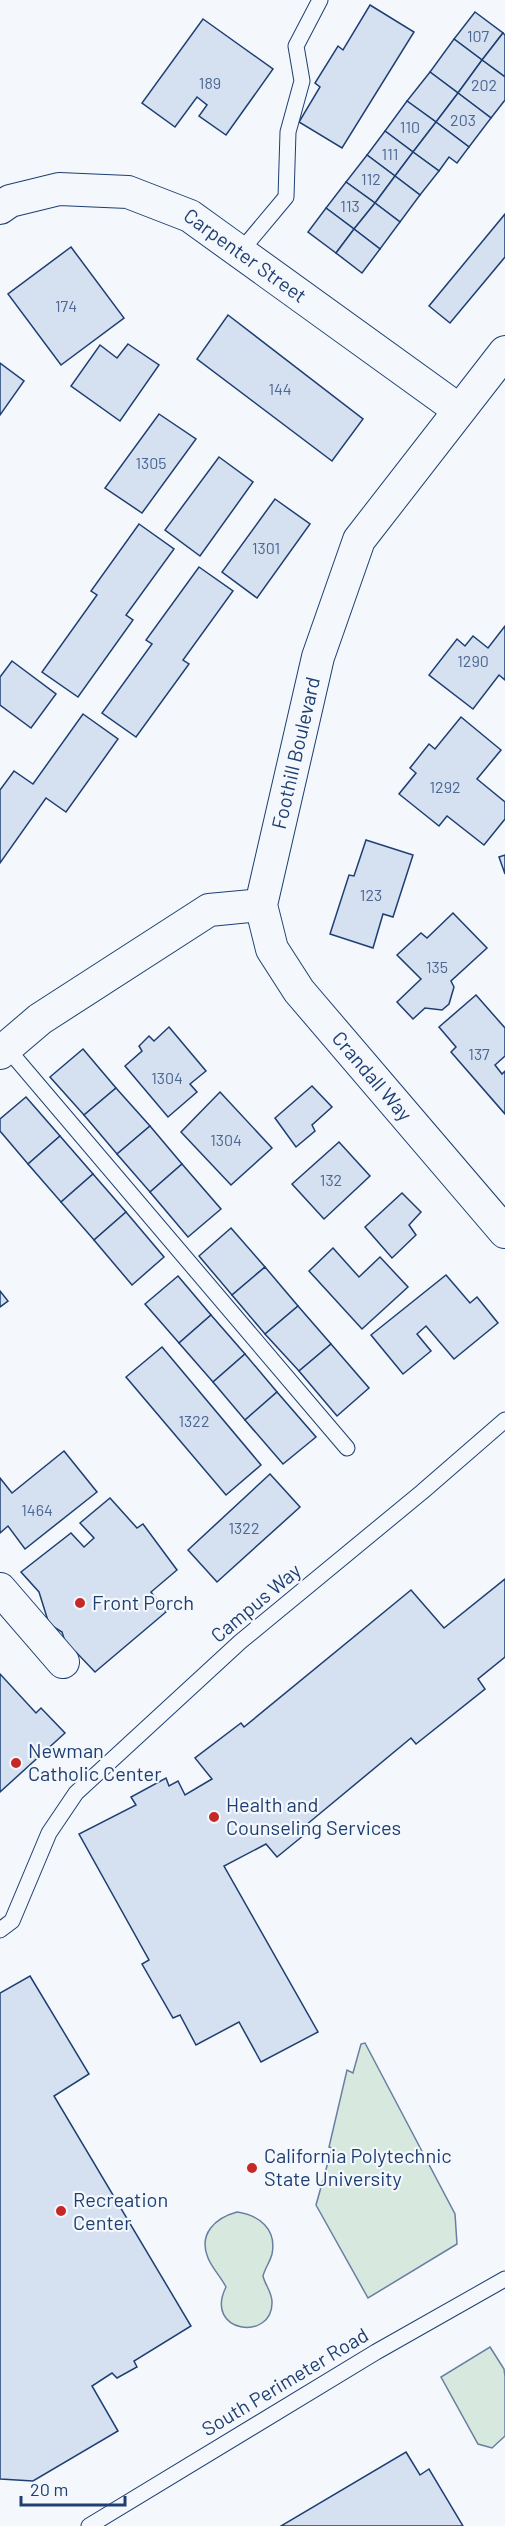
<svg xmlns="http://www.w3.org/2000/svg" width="505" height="2526" viewBox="0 0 505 2526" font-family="Barlow,sans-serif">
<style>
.green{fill:#d7e8df;stroke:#687fa3;stroke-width:1.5}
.building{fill:#d5e0f0;stroke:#1d3f73;stroke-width:1.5}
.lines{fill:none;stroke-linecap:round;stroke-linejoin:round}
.service-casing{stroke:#1d3f73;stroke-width:17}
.minor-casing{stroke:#1d3f73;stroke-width:34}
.service{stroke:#f4f7fb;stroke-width:15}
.minor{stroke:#f4f7fb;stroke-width:32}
.poi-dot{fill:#c62828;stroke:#f4f7fb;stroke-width:2}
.labels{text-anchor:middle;stroke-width:4.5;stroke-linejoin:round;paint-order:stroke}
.number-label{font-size:16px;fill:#4b6792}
.street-label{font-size:20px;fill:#1d3f73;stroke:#f4f7fb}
.poi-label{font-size:20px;fill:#1d3f73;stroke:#f4f7fb;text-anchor:start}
</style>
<rect width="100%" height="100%" fill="#f4f7fb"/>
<g class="green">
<path d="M365,2043L455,2214L457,2244L368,2298L316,2205L332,2148L329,2147L347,2070L353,2073L361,2044Z"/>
<path d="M237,2212C259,2215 277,2229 272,2254C270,2262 265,2268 263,2276C265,2285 272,2292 272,2302C273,2342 203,2333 226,2287C221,2277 212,2268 208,2258C198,2234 215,2218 237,2212Z"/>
<path d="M490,2347L504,2369L505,2377V2436L492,2448L478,2444L441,2377Z"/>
</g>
<g class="building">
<path d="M370,5L414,32L342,148L299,122L320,87L315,83L338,46L343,50Z"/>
<path d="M475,12L503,33L482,60L454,39Z"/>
<path d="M203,19L273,69L226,135L199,116L207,105L197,97L175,127L142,103Z"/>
<path d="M503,33L505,35V77L482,60Z"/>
<path d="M454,39L482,60L458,93L430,72Z"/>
<path d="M482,60L505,77V100L491,118L458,93Z"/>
<path d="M430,72L458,93L436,122L407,101Z"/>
<path d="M458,93L491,118L469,147L436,122Z"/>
<path d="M407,101L436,122L413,152L385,131Z"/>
<path d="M436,122L469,147L457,163L449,157L439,171L413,152Z"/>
<path d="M385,131L413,152L395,176L367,155Z"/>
<path d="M413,152L439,171L420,195L395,176Z"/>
<path d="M367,155L395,176L375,203L346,182Z"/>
<path d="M395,176L420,195L400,222L375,203Z"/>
<path d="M346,182L375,203L354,229L326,208Z"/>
<path d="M375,203L400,222L380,249L354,229Z"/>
<path d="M326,208L354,229L336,253L308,232Z"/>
<path d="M505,214V257L450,323L429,306Z"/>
<path d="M354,229L380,249L362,273L336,253Z"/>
<path d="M71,247L124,318L61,365L8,294Z"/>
<path d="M228,315L363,419L332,461L197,359Z"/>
<path d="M128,344L159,365L120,421L71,386L100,345L117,358Z"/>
<path d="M0,363L24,381L0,415Z"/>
<path d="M159,414L196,439L142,513L105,488Z"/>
<path d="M219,457L253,482L200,556L165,530Z"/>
<path d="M275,499L310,524L257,598L222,572Z"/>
<path d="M139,524L174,549L126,615L133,620L78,697L42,672L97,595L91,591Z"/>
<path d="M199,567L233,591L183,660L189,664L136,737L102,713L152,644L146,640Z"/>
<path d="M505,626V680L499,675L473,709L429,675L457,639L465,646L473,636L488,648Z"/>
<path d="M12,661L56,694L31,728L0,705V677Z"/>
<path d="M83,714L118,739L66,812L46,798L0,863V790L14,771L33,784Z"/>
<path d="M461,717L501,750L477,779L505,802V819L484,845L447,816L439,826L399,794L416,773L410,768L429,744L435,749Z"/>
<path d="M366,840L413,855L393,917L383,914L373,948L330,934L349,875L354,876Z"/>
<path d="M505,855V874L499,857Z"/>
<path d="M453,913L487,948L451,981L454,987L449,1004L442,1010L425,1008L413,1019L397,1002L421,979L397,955L421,933L427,938Z"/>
<path d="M476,995L505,1028V1056L495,1065L502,1074L505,1071V1114L451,1052L456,1047L439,1027Z"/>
<path d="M169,1027L206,1071L190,1084L197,1092L168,1117L125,1066L142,1051L139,1046L149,1036L154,1041Z"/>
<path d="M83,1049L116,1088L84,1115L50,1077Z"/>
<path d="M312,1086L332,1107L312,1125L315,1131L296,1147L275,1118Z"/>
<path d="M116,1088L150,1126L117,1154L84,1115Z"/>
<path d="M220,1092L272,1148L231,1185L181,1132Z"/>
<path d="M26,1097L60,1136L28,1164L0,1131V1119Z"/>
<path d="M150,1126L182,1164L150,1192L117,1154Z"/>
<path d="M60,1136L93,1174L61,1202L28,1164Z"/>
<path d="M339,1142L370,1176L324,1219L292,1184Z"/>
<path d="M182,1164L221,1209L188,1237L150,1192Z"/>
<path d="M93,1174L126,1212L94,1240L61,1202Z"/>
<path d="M402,1193L421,1212L409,1225L416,1235L392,1258L365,1227Z"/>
<path d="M126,1212L164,1257L132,1285L94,1240Z"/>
<path d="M231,1228L265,1267L232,1295L199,1256Z"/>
<path d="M333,1248L359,1277L380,1257L408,1287L362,1329L309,1271Z"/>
<path d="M265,1267L298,1306L265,1334L232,1295Z"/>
<path d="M446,1275L470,1303L477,1297L498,1323L454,1359L426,1326L417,1334L431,1351L403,1374L371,1335Z"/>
<path d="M178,1276L211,1315L179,1343L145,1304Z"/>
<path d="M0,1291L8,1301L0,1307Z"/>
<path d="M298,1306L331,1344L299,1371L265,1334Z"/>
<path d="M211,1315L245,1354L213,1382L179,1343Z"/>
<path d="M331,1344L369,1388L337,1416L299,1371Z"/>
<path d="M162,1347L261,1465L226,1495L126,1377Z"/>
<path d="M245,1354L277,1392L245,1420L213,1382Z"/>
<path d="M277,1392L316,1437L283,1464L245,1420Z"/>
<path d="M64,1451L97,1492L25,1549L8,1526L0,1533V1478L12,1493Z"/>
<path d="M270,1474L300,1507L217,1582L188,1550Z"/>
<path d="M110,1498L137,1528L143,1524L177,1570L151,1592L166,1612L95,1672L76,1652L67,1648L62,1632L49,1624L39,1592L21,1572L71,1533L84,1547L94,1538L80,1523Z"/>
<path d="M505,1579V1657L478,1679L485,1689L416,1744L411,1738L300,1830L304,1835L277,1857L266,1844L224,1866L318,2032L261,2062L239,2022L196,2045L180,2015L173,2018L142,1964L149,1960L79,1834L136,1805L131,1797L166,1778L169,1786L178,1781L185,1795L212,1779L195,1758L241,1723L244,1727L411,1590L444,1628Z"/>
<path d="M0,1674L36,1713L41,1708L65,1733L0,1792Z"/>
<path d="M30,1976L89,2074L54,2096L191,2326L134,2361L137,2367L117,2378L112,2373L92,2386L118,2431L33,2481L0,2479V1993Z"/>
<path d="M406,2452L420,2475L429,2469L463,2526H281Z"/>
</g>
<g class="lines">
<g class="service-casing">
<g id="service">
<path d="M240,252L286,197L288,132L302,81L296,46L320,0"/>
<path d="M6,1047L347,1448"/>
<path d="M0,1930L12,1921L49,1833L76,1793L240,1642L422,1492L505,1420"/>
<path d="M89,2526L376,2352L505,2279"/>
</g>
</g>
<g class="minor-casing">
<g id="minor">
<path id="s1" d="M0,208L10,201L59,189L128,192L190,216L459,410"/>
<path id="s2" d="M505,352L359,540L318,657L261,905L272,949L299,991L505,1232"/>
<path d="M0,1053L40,1019L209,910L261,905"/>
<path d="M0,1589L63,1662"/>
</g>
</g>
<use href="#service" class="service"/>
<use href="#minor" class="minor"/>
</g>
<g class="poi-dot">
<circle cx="80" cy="1603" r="6"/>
<circle cx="16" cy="1763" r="6"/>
<circle cx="214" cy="1817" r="6"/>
<circle cx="252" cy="2168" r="6"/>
<circle cx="61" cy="2211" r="6"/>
</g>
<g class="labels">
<g class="number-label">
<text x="478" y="42">107</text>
<text x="210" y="89">189</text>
<text x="484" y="91">202</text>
<text x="463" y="126">203</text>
<text x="410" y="133">110</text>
<text x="390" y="160">111</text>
<text x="371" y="185">112</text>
<text x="350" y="212">113</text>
<text x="66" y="312">174</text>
<text x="280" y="395">144</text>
<text x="151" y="469">1305</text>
<text x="266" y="554">1301</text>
<text x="473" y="667">1290</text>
<text x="445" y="793">1292</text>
<text x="371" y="901">123</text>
<text x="437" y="973">135</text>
<text x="479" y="1060">137</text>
<text x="167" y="1084">1304</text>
<text x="226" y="1146">1304</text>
<text x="331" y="1186">132</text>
<text x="194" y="1427">1322</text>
<text x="37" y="1516">1464</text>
<text x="244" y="1534">1322</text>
</g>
<g class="street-label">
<text dy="7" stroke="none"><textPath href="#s1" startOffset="266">Carpenter Street</textPath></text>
<text transform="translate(296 753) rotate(-77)" y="7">Foothill Boulevard</text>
<text dy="7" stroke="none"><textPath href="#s2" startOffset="824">Crandall Way</textPath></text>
<text transform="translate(256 1603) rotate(-40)" y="7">Campus Way</text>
<text transform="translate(285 2382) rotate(-31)" y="7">South Perimeter Road</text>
</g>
<g class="poi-label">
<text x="92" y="1610">Front Porch</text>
<text x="28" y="1758">Newman<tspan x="28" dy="23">Catholic Center</tspan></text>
<text x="226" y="1812">Health and<tspan x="226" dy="23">Counseling Services</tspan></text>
<text x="264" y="2163">California Polytechnic<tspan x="264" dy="23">State University</tspan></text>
<text x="73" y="2207">Recreation<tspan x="73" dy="23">Center</tspan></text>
</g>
</g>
<path d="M21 2496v9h104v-9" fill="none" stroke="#1d3f73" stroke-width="3"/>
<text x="30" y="2496" font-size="18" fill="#1d3f73" stroke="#f4f7fb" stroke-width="4.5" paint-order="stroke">20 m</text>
</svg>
